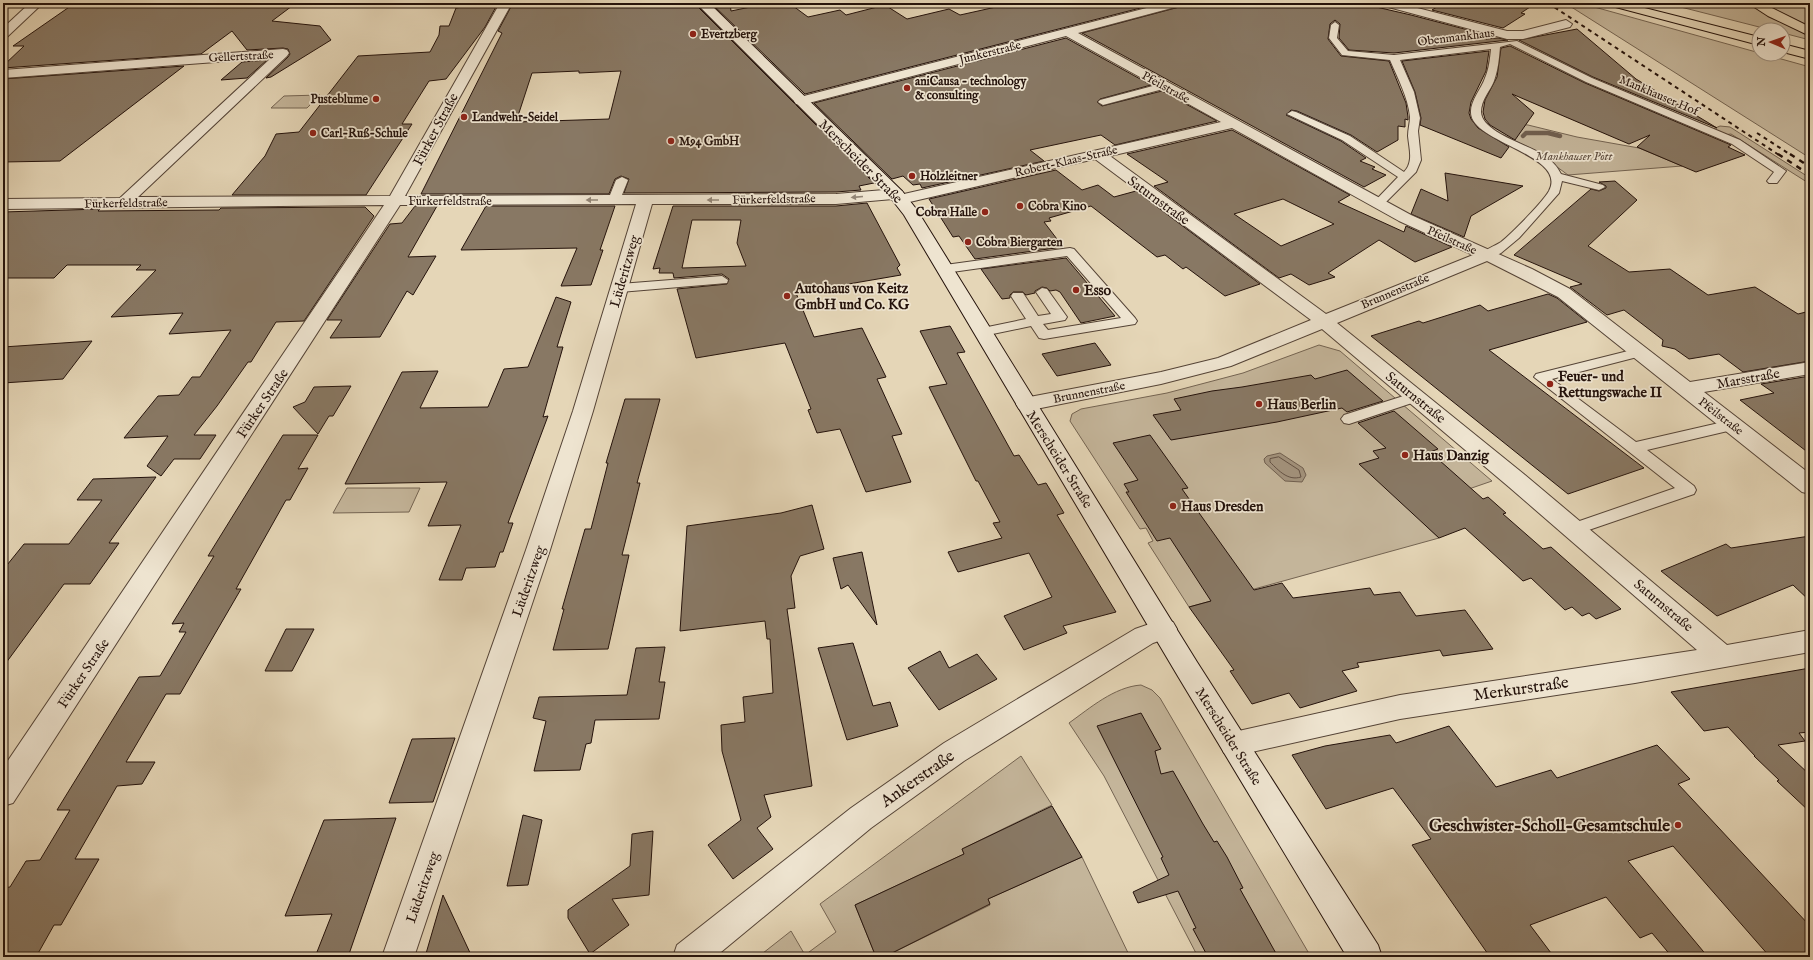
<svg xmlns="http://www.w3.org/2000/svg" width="1813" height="960" viewBox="0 0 1813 960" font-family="'IM FELL English',serif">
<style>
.green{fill:#c4b59a;stroke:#746452}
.water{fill:#a3937d;stroke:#705f4f}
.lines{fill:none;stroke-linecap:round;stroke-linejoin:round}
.shore{stroke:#645244;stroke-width:1}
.stream{stroke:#705f4f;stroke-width:4.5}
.building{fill:#887864;stroke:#24120b;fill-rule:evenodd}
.service-casing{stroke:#544336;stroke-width:2}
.minor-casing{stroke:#544336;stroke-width:2}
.secondary-casing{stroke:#24120b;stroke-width:2}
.trunk-casing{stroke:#24120b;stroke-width:2}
.service{fill:#eee4d0;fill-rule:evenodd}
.minor{fill:#eee4d0;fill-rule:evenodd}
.secondary{fill:#eee4d0;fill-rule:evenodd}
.trunk{fill:#e5d6b7;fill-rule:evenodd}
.rail-far1{stroke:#24120b;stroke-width:2;stroke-dasharray:4 4;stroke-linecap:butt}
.rail{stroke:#24120b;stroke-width:2.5;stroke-dasharray:5.5 5.5;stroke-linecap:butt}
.oneway{fill:#938677}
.poi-dot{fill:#8f2418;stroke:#eee4d0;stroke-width:1.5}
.labels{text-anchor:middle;stroke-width:3.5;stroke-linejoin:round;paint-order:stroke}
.far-poi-label{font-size:12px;font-weight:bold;fill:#24120b;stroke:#eee4d0;text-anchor:start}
.far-street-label{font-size:12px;fill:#24120b;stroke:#eee4d0}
.far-park-label{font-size:12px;font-style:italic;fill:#5c4b3d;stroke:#eee4d0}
.street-label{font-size:14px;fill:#24120b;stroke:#eee4d0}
.poi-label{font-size:14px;font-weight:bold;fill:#24120b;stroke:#eee4d0;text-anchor:start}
.near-street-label{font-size:17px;fill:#24120b;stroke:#eee4d0}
.near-poi-label{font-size:17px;font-weight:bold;fill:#24120b;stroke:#eee4d0;text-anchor:end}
</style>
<rect width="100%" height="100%" fill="#e5d6b7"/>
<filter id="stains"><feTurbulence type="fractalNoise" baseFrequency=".005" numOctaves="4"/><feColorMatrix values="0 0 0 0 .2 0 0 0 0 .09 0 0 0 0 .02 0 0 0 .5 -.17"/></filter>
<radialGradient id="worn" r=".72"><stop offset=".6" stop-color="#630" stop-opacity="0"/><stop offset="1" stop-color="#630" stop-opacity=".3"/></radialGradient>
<g class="green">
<path d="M1565,3H1580L1810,67V158Z"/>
<path d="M1665,3H1748L1810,34V40L1783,33V30H1771Z"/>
<path d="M1765,3H1810V27L1784,15Z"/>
<path d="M320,95L307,108H271L284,96Z"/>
<path d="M1491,122L1528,125L1577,137L1639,148L1682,166L1568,175L1534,150L1491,129L1487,124Z"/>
<path d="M1720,126L1730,127L1810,178V184L1731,134L1724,135L1713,129Z"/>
<path d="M1319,345L1340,351L1492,481L1434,501L1422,522L1439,538L1189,607L1148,543L1153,541L1146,528L1140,529L1070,421L1072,414L1081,409L1167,393L1243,373Z"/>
<path d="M347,488H420L409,512L333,513Z"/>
<path d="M1141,685L1152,690L1160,698L1311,957H1198L1104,776L1069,723C1090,708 1114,687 1141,685Z"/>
<path d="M1021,756L1052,805L962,849L964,854L855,905L876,957H758L791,931L805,955L836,932L820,904Z"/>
<path d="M1082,857L1130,957H884L990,905L988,899Z"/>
</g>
<path class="water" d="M1280,453L1303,468L1306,475L1302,482L1285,481L1265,463L1264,459L1267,456Z"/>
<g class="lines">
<path class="shore" d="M1279,457L1299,470L1301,477C1288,481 1279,471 1270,462V459Z"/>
<path class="stream" d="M1523,136L1526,133H1548L1560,136"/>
</g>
<g class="building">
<path d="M75,3H296L272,21L320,26L331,40L271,77L266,78L288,57L290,54L288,49L283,48L247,50L232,31L201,54L3,68V66L24,46H13Z"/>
<path d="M477,3H498L485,27L446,79L429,81L402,124H412L366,195H232L265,156L276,134L299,132L358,56L430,52L439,35L440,26H449L456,8L478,5Z"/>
<path d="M513,3H694L874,183L859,186L861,190L836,192L624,193L629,179L621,176L615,179L609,194H421L502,33L498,31ZM579,71V73L621,71L609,119L516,122L532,73Z"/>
<path d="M711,3H730L731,11L770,3H789L808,17L840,10L846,15L885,5L907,19L949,9L960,15L1014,3H1160L805,94Z"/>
<path d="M1186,3H1359L1411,15L1491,36L1486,39L1498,38L1508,40L1394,53L1349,50L1339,38L1340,24L1335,20L1330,24L1328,39L1341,56L1389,61L1406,103L1408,117V120L1405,119V127L1398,126V140L1377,152L1351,135L1297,111L1291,110L1286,115L1341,141L1366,158L1360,161L1375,167L1372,169L1386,175L1364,187L1082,33L1183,6Z"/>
<path d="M1443,3H1536L1521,13L1525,14L1503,28L1432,10Z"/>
<path d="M1577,29L1636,79L1717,128L1593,77L1519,40Z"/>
<path d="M1066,38L1151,85L1100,99L1097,102L1102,106L1162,91L1217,121L1115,145L1101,135L1030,150L1044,161L922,188L920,184L913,185L903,176L892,179L814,103Z"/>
<path d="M1510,46L1585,83L1731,145L1728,147L1745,155L1696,172L1637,147L1650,135L1629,144L1512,94L1534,113L1515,140L1490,125L1485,119L1483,112L1485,100L1497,77L1501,48Z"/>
<path d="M1489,51L1486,71L1471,102L1469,113L1471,119L1478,128L1509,147L1501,158L1420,125L1421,118L1415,92L1402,61Z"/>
<path d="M267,60L247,78L221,80L242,62Z"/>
<path d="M184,66L60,161L3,162V79Z"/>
<path d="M1232,130L1350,195L1338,202L1404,232L1406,226L1452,247L1415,262L1379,240L1328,273L1335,277L1309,285L1291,274L1279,278L1154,186L1168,182L1127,154ZM1283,199L1334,224L1281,246L1234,214Z"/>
<path d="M1056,170L1082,190L1098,185L1114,197L1136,191L1260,284L1225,296L1186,267L1183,269L1165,255L1157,257L1091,206L1049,218L1051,221L1044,222L1063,247L975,259L959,236L953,237L929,199Z"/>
<path d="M1445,173L1523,186L1471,216L1464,237L1411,214L1421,189L1448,201Z"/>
<path d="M1615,181L1637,200L1588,246L1629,272L1670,269L1708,295L1755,287L1798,314L1810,311V361L1743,372L1719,354L1689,359L1675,349L1662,346L1663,340L1624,310L1607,315L1570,287L1582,284L1514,255L1591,189L1599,191L1606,188V186L1599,182Z"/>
<path d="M867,203L900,265L897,268L901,275L796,293L814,337L862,328L886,377L877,379L902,434L892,436L911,482L866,492L840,429L817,433L808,410L811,409L785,343L696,358L677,289L727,284L729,279L722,274L674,278L673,273H659L660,268L653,269L673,206H836ZM692,220H741L737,243L746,266L682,268Z"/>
<path d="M415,206H437L408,257L436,256L413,295L407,291L380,337L330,338L342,320H327L390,224L402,223Z"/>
<path d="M486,206H615L600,250H603L591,285L561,286L577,248L461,250Z"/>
<path d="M365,207L374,216L304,321L276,322L251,362H248L217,406L194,435H216L200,459H174L161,476L147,466L168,436L124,438L158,396L179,395L192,377H200L231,330L169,334L183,313L111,317L156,270H136L141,265H67L54,278H3V212L100,209L98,211L219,210L221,208Z"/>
<path d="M1066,258L1115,316L1081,323L1060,292L1056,290L1050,291L1047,288L1042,287L1035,291V293L1026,295L1023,292H1013L1010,295V298L1002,299L981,269Z"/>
<path d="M1548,294L1557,298L1587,322L1489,350L1644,468L1568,494L1371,336L1419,321L1423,323L1480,305L1488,311Z"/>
<path d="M556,297L571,302L557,347H563L543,417L548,416L508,523H513L503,552H500L495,567L466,568L462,580H439L461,525L428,526L447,482L345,484L402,372L438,371L420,408L488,407L504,369L528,367Z"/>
<path d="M950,326L965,352L957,353L1014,456L1019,455L1038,485L1046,483L1064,513L1057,515L1116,612L1063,626L1067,633L1024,650L1004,616L1052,597L1029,553L958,572L948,552L1002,538L993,523L1000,522L978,481H976L929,387L947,384L920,331Z"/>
<path d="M92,341L63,379L3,383V347Z"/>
<path d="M1095,343L1111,365L1057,376L1042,354Z"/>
<path d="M1347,370L1383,401L1347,412L1342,408L1277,422L1171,440L1153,415L1181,410L1174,399L1212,391L1242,387L1311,375L1315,379Z"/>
<path d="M1810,376V454L1740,400L1774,393L1761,384Z"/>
<path d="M351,386L333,416H329L318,434L293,407L305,402L314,387Z"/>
<path d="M625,399H660L637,483H640L622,555H629L608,649L553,650L564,609H562L585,529H591L608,463H606Z"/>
<path d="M1394,411L1438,449L1430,452L1483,499L1488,497L1506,513L1503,514L1543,549L1551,547L1621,609L1596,619L1589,613L1582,616L1572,607L1565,610L1531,578L1523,581L1465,528L1439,538L1359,464L1379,458L1373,451L1386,448L1358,423Z"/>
<path d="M283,435H318L298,469L308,468L290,500H286L236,589H241L180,694H166L126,762H155L142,784L117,786L75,859H99L61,925H54L36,957H3V888L10,887L26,861L40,860L70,810H57L139,677L160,676L186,632H179L184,623L172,624L214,556H208Z"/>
<path d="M1150,435L1188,488L1182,489L1254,590L1282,583L1293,598L1370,588L1374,595L1400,592L1416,616L1465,610L1493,649L1443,656L1440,650L1357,663L1359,667L1342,671L1357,691L1300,708L1289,693L1252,704L1230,671L1234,670L1189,607L1211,601L1170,538L1157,541L1126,492H1129L1124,484L1138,480L1113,443Z"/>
<path d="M156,477L109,543H119L90,584H64L3,667V570L24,544H69L102,500H77L93,479Z"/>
<path d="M812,505L824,549L800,556L791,576L795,608L787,609L812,786L764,795L771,817L757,828L773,849L733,879L708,845L741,820L722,751L721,725L745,722L743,697L773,693L770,639H767L765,621L680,631L687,526L781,513Z"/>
<path d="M1810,536V601L1793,585L1717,616L1661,571L1726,544L1731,548Z"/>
<path d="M862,552L867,576L877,625L848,585L841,589L833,558Z"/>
<path d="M286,629H314L292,671H265Z"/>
<path d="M853,643L873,706L890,702L898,726L847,740L818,648Z"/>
<path d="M665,647L659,682H665L659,719L595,720L591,743L586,744L580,770L534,771L546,721L533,718L539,697L627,695L636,648Z"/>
<path d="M940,651L949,668L977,654L997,679L939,710L908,668Z"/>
<path d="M1810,668V732L1799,733L1805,741L1778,745L1810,775V812L1777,781L1779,780L1754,756H1755L1728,727L1704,731L1671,692Z"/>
<path d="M1141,713L1161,749L1155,751L1161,774L1173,771L1203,824L1214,842L1217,841L1227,857L1243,888L1240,889L1278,957H1208L1193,929L1196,928L1178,891L1138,903L1133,892L1169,875L1161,858L1163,857L1097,726Z"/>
<path d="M1449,726L1496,787L1551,770L1557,778L1657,745L1690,779L1678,784L1810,926V957H1770L1673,846L1628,861L1708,957H1672L1652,933L1640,938L1606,897L1530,925L1554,957H1490L1412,845L1431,839L1393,788L1326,809L1292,755L1325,746L1390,735L1396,743Z"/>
<path d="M455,738L433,802L389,803L412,739Z"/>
<path d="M1052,806L1082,857L988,899L990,904L884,957H876L855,905L964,854L962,849Z"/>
<path d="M523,815L542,820L528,885L507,886Z"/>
<path d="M396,818L348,957H315L332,914L285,916L324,820Z"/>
<path d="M653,831L649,895L612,899L629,925L590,954L568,918V910L630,866L632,834Z"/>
<path d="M443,895L472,957H425Z"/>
</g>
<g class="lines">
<g class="service-casing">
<g id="service">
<path d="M464,3H473L467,6H464Z"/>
<path d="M1335,22L1339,25L1337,38L1348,51L1394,55L1517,41L1592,78L1740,140L1786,171L1777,183H1769L1767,181L1774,172L1732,144L1586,82L1510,44L1500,47C1499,59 1498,70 1494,81C1490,91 1481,100 1481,112C1482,133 1530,145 1545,156C1552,161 1557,166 1561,174L1603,185L1605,187L1599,190L1562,181L1559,193L1519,238L1501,253L1491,258H1483L1481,255C1485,249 1495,246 1501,242C1512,233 1542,203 1549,191C1567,157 1482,144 1472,118C1467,104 1481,90 1485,78C1489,69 1490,59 1491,49L1400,60L1414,92L1420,118L1418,131L1421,160L1416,172L1383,205L1379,206L1373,203L1398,177L1342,140L1287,114L1292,111L1296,112L1350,136L1404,172C1414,162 1409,148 1408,136C1408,129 1410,123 1410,117C1408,97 1398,79 1390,60L1342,55L1329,38L1331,25Z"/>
<path d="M1164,83L1167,84L1169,86L1167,88L1103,105L1098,102L1100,100Z"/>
<path d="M622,177L628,180L620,200L618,202H610L608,200L616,180Z"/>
<path d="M1070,248L1074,249L1135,318L1137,321L1135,324L1044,339L1039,338L1031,326L983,336L978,335L976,332L978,329L1026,319L1011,296L1013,293H1023L1038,316L1051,314L1036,292L1042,288L1047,289L1067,317L1065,320L1043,324L1048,330L1121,318L1067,256L945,273L939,269L945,265Z"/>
<path d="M722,276L728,280L727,283L620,292L614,288L620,284Z"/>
<path d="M1640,348L1645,349L1647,352L1645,355L1552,379L1636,442L1732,420L1737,421L1740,425L1737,429L1732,430L1647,450L1694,486L1696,490L1694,494L1580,533L1574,535L1568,533L1566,529L1568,525L1675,488L1534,377L1536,374Z"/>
<path d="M1416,392L1421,394L1423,397L1421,400L1349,424L1344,423L1341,419L1344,415Z"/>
</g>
</g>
<g class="minor-casing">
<g id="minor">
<path d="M30,3H43L7,37L3,38V28Z"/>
<path d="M500,3H512L405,196L836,194L896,189L902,191L904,194L1221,122L1066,36L801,105L796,104L794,101L796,98L1166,3H1185L1183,5L1078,33L1411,215L1532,269L1570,289L1690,382L1810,362V374L1704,392L1810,474V494L1802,492L1558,297L1487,261L1337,323L1525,475L1727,645L1810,630V652L1635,683L1400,719L1234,756L1224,753L1220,744L1224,735L1234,732L1400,695L1697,650L1509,487L1322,329L1231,366L1161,384L1026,411L1019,409L1016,404L1019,399L1161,372L1218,358L1311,320L1095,159L901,204L895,202L893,199L836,204H652L593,411L550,550L414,957H382L526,550L573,411L636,204L400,205L13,803L3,806V768L384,205L3,209V199L120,198L271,58L3,78V70L283,49L287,50L289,53L287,56L138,197L390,196ZM1232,128L1399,221L1473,255L1326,314L1110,156Z"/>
<path d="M1379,3H1398L1507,31H1523L1566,20L1572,24L1570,27L1523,39H1507L1381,5Z"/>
<path d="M1164,619L1173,622L1177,629L1173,636L1153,643L964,761L871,828L715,957H673L677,945L851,808L944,743L1135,629Z"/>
</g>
</g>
<g class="secondary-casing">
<path id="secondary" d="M696,3H709L902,191L917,210L1197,662L1378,945L1382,957H1347L1179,678L904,215L890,197Z"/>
</g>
<g class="trunk-casing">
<g id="trunk">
<path d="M1606,3H1625L1759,37V45L1608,5Z"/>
<path d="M1748,3H1762L1810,27V36L1768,16Z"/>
<path d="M1783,44L1810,51V59L1783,52Z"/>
</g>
</g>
<use href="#service" class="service"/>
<use href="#minor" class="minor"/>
<use href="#secondary" class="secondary"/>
<use href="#trunk" class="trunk"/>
<g class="rail-far1">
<path d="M1548,3L1779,155"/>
<path d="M1757,133L1791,155"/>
</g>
<g class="rail">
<path d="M1778,154L1810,175"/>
<path d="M1790,154L1810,167"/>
</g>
</g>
<defs><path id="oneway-solid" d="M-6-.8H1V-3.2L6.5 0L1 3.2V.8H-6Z"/></defs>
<g class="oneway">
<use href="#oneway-solid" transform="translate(857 197) rotate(175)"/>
<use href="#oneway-solid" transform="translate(592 200) rotate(180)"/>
<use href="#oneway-solid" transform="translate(713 200) rotate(180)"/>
</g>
<g class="poi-dot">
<circle cx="693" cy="34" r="4"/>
<circle cx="907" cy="88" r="4"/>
<circle cx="376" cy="99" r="4"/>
<circle cx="464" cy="117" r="4"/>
<circle cx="313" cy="133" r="4"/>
<circle cx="671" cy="141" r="4"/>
<circle cx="912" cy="176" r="4"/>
<circle cx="1020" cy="206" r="4"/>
<circle cx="985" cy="212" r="4"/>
<circle cx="968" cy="242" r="4"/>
<circle cx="1076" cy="290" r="4"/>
<circle cx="787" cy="296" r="4"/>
<circle cx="1550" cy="384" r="4"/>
<circle cx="1259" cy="404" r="4"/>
<circle cx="1405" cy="455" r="4"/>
<circle cx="1173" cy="506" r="4"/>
<circle cx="1678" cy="825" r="4"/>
</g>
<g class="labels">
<g class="far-poi-label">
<text x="701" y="38">Evertzberg</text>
<text x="915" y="85">aniCausa - technology<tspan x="915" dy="14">&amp; consulting</tspan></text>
<text x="368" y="103" text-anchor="end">Pusteblume</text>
<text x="472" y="121">Landwehr-Seidel</text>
<text x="321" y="137">Carl-Ruß-Schule</text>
<text x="679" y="145">M94 GmbH</text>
<text x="920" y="180">Holzleitner</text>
<text x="1028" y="210">Cobra Kino</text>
<text x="977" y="216" text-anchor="end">Cobra Halle</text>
<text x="976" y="246">Cobra Biergarten</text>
</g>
<g class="far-street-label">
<text transform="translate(1456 37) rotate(-7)" y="4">Obenmankhaus</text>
<text transform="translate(990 52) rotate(-14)" y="4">Junkerstraße</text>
<text transform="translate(241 56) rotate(-3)" y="4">Gellertstraße</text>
<text transform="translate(1166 87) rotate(29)" y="4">Pfeilstraße</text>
<text transform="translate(1659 95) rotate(23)" y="4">Mankhauser Hof</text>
<text transform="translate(1066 161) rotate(-13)" y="4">Robert-Klaas-Straße</text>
<text transform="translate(774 199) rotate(-1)" y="4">Fürkerfeldstraße</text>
<text x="450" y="205">Fürkerfeldstraße</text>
<text transform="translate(126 203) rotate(-1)" y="4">Fürkerfeldstraße</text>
<text transform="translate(1452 240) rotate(24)" y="4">Pfeilstraße</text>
<text transform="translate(1395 291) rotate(-23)" y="4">Brunnenstraße</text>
<text transform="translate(1089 392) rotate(-11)" y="4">Brunnenstraße</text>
<text transform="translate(1721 416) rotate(38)" y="4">Pfeilstraße</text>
</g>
<g class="far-park-label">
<text x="1574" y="160">Mankhauser Pött</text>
</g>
<g class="street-label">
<text transform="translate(435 129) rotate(-62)" y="5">Fürker Straße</text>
<text transform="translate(861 161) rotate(45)" y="5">Merscheider Straße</text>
<text transform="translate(1159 200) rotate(36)" y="5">Saturnstraße</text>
<text transform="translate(624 271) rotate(-74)" y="5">Lüderitzweg</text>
<text transform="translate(1748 378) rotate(-10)" y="5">Marsstraße</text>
<text transform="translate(1416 397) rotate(39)" y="5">Saturnstraße</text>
<text transform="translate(262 403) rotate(-56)" y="5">Fürker Straße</text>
<text transform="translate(1060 459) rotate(58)" y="5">Merscheider Straße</text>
<text transform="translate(528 581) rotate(-71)" y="5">Lüderitzweg</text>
<text transform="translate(1664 605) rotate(40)" y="5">Saturnstraße</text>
<text transform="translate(83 673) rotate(-56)" y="5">Fürker Straße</text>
<text transform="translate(1229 736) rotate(58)" y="5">Merscheider Straße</text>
<text transform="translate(422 887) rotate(-71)" y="5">Lüderitzweg</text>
</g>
<g class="poi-label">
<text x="795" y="293">Autohaus von Keitz<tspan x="795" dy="16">GmbH und Co. KG</tspan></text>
<text x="1084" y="295">Esso</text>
<text x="1558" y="381">Feuer- und<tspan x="1558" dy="16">Rettungswache II</tspan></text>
<text x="1267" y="409">Haus Berlin</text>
<text x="1413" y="460">Haus Danzig</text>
<text x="1181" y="511">Haus Dresden</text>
</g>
<g class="near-street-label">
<text transform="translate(1521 688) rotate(-8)" y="6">Merkurstraße</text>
<text transform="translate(917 778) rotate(-35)" y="6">Ankerstraße</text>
</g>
<g class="near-poi-label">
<text x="1670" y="831">Geschwister-Scholl-Gesamtschule</text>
</g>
</g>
<rect width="1813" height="960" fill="none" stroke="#e5d6b7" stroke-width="16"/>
<rect x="4" y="4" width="1805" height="952" fill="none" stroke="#24120b" stroke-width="2"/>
<rect x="8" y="8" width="1797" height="944" fill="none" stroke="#24120b"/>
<g transform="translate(1771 42) rotate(272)"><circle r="19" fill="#eee4d0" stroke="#9d9081"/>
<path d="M0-3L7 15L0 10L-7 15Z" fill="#8f2418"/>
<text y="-6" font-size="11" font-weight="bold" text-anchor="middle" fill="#24120b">N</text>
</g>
<rect width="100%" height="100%" filter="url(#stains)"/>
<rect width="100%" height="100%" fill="url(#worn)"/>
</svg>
